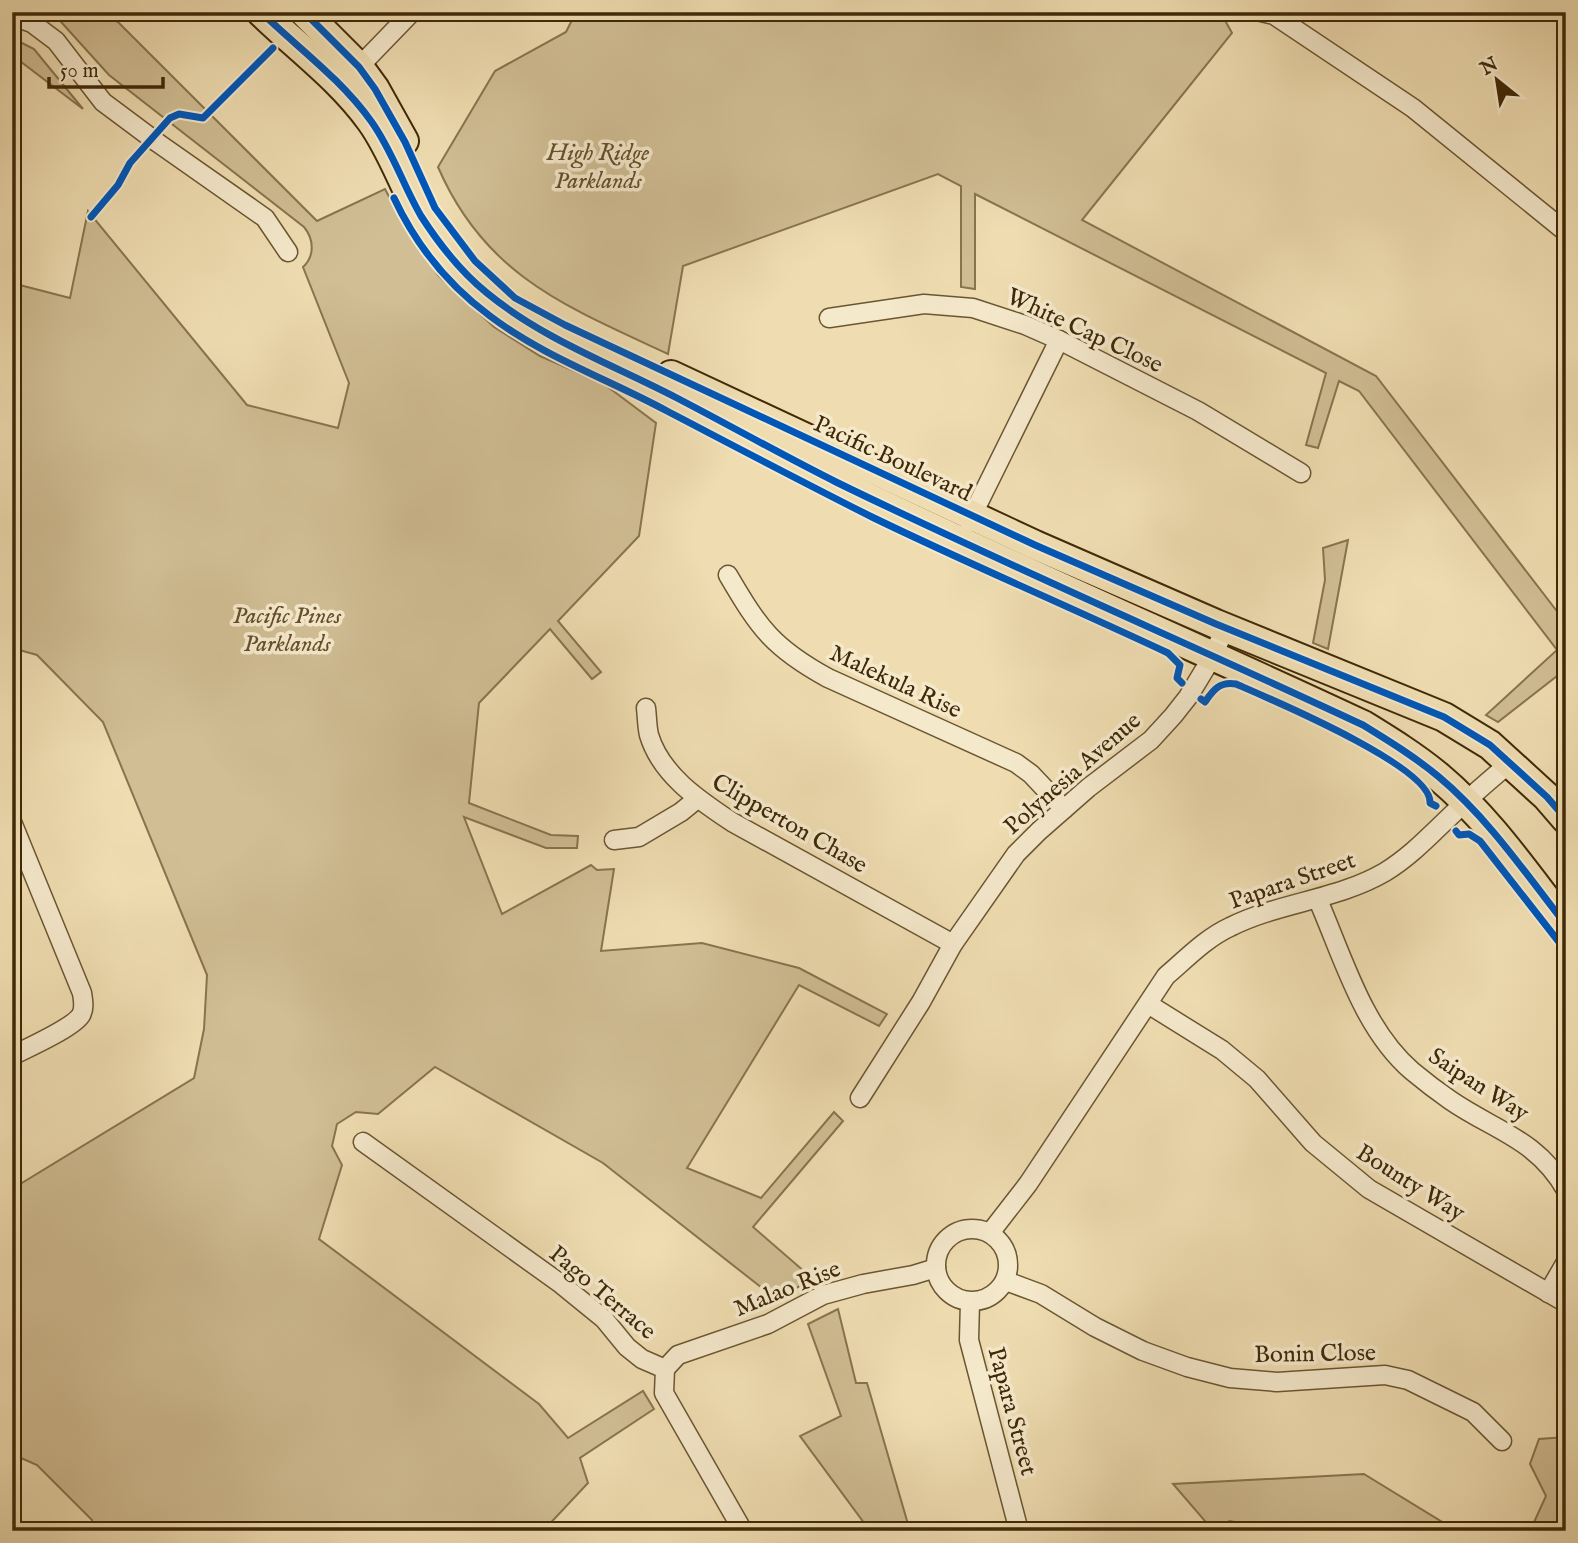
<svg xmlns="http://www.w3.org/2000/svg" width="1578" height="1543" viewBox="0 0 1578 1543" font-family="'IM FELL English',serif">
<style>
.green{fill:#d1be94;stroke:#88744e;stroke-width:2}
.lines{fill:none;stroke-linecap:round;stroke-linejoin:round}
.minor-casing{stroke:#6b5632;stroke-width:21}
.primary-casing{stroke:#3f2907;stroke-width:32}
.minor{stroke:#f5e9cc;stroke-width:18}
.primary{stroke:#efddb1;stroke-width:28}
.cycleway-casing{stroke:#f5e9cc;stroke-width:11}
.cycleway{stroke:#0057b8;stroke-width:7}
.labels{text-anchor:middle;stroke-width:7;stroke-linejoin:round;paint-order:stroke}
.park-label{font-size:24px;font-style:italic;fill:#644e2a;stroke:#f5e9cc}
.street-label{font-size:24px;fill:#3f2907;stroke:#f5e9cc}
</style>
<rect width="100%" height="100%" fill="#efddb1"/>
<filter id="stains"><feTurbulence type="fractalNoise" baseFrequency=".00286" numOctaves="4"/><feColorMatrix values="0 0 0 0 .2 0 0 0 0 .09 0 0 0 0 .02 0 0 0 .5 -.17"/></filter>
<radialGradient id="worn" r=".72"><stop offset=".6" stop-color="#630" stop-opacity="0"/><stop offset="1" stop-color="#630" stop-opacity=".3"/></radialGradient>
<g class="green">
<path d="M52,12H102L119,23L317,221L385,189L404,225L438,275L494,327L540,356L604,384L656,423L639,536L558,621L601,672L592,679L550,629L479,703L469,803L551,835L578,836L577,848H546L464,817L502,914L591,865L597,870L614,869L601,951L702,943L799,968L887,1014L879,1026L799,985L687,1168L761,1198L834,1112L843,1121L753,1227L813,1279L776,1299L603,1163L435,1067L378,1114L356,1112L337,1124L332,1146L342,1165L319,1239L539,1404L568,1438L643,1391L654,1409L580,1458L588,1483L543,1531H96L92,1520L37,1465L12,1454V1189L194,1078L204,1029L207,975L103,722L37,655L12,648V283L70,298L88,211L247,405L338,428L349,383L303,267C315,256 314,239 304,227L109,75Z"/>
<path d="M576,12H1170L1173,18L1222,15L1232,33L1082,220L1376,376L1566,623V669L1498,722L1486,715L1557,650L1359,391L1339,381L1318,448L1306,445L1326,373L975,194V289L961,287V186L938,174L683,266L668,354C567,307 485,276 438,167L495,71L566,32Z"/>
<path d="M12,38L34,49L83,109L12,55Z"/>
<path d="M1348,540L1328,649L1313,643L1325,580L1323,548Z"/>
<path d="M838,1309L856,1383H867L910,1531H870L800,1436L841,1416L808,1324Z"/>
<path d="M1566,1437V1531H1530L1546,1496L1530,1464L1539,1439Z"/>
<path d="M1364,1474L1457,1531H1253L1249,1525L1230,1521L1211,1528L1173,1484Z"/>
</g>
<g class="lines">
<g class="minor-casing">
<g id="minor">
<path d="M1261,12L1274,15L1413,108L1566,232"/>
<path d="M12,16L32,23L56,41L103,102L158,143L265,218L288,252"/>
<path d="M354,72L412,12"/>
<path d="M829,318L924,304L973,308L1025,325L1059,340L1198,411L1301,473"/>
<path d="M969,522L1059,340"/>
<path d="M728,575C759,628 773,648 828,678L1016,763L1031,774L1064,809"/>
<path d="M646,708C647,716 647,727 649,735C661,775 699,800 732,822L953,944"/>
<path d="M12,822L82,993C83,1000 85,1008 81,1015C73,1028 27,1048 12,1056"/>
<path d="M614,840L639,837L681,812L697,799"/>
<path d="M1318,900C1343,957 1363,1029 1412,1071C1424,1081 1437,1091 1450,1100C1495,1131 1537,1139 1566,1190"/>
<path d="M1148,1004L1222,1050L1257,1079L1313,1143L1369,1189L1566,1303"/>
<path d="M860,1098L921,1002L953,944L1016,854L1039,831L1088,788L1151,740L1173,716L1188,697L1208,664L1226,628"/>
<path d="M363,1142L561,1284L604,1319L627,1347L642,1359L665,1369L664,1393L743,1531"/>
<circle cx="972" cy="1265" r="36"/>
<path d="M990,1233L1028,1184L1166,976C1186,959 1206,938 1230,927C1280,902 1337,900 1385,872C1413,855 1434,831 1458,809C1474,793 1492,778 1510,763"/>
<path d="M1006,1281L1041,1294L1095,1327L1143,1351L1187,1367L1230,1378L1277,1382L1385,1375L1408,1380L1473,1412L1502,1441"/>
<path d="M1548,1293L1566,1262"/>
<path d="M970,1302L969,1340L1019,1531"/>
<path d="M665,1369L678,1355L768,1324L823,1295L863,1284L913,1275L936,1268"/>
</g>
</g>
<g class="primary-casing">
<g id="primary">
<path d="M261,12C298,48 340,78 371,121C392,150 403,185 421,216C439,244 461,272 487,293C543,339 611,364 675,397C729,425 782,455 836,482C1010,567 1188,643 1363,725C1389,741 1415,757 1439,777C1489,819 1526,874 1566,925"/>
<path d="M304,12L359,67L375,89L404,141"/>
<path d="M671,375L1035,545L1216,624L1444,717L1490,745L1547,797L1566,819"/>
</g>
</g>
<use href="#minor" class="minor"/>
<use href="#primary" class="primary"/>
<g class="cycleway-casing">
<g id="cycleway">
<path d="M261,12C298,48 340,78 371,121C392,150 403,185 421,216C439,244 461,272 487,293C543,339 611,364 675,397C729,425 782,455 836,482C1010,567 1188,643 1363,725C1389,741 1415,757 1439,777C1489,819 1526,874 1566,925"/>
<path d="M304,12L359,67L375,89L405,142L435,208L475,261L515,298L565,325L1035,545L1216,624L1444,717L1490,745L1547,797L1566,819"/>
<path d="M394,198C416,245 448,285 490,316C544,357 608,379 667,411C736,447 804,483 874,518C971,565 1070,607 1168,653L1180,665L1177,678L1182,683"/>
<path d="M91,217L118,185L130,163L170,118L179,114L203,118L273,48"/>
<path d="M1201,699L1205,702C1213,690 1220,681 1236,684C1268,698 1433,767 1430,803L1436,806"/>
<path d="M1456,831L1459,835L1469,834L1480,841L1566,951"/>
</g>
</g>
<use href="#cycleway" class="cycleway"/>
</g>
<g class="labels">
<g class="park-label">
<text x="598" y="160">High Ridge<tspan x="598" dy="28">Parklands</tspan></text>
<text x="287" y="623">Pacific Pines<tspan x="287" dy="28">Parklands</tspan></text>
</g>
<g class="street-label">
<text transform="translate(1085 330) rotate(25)" y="8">White Cap Close</text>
<text transform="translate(893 458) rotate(25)" y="8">Pacific Boulevard</text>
<text transform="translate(896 681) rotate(25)" y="8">Malekula Rise</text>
<text transform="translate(1072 773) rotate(-41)" y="8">Polynesia Avenue</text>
<text transform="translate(790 823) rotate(30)" y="8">Clipperton Chase</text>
<text transform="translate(1292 880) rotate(-19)" y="8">Papara Street</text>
<text transform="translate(1479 1084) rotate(33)" y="8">Saipan Way</text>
<text transform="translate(1411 1182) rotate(32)" y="8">Bounty Way</text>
<text transform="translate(787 1288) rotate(-22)" y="8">Malao Rise</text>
<text transform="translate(603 1292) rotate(40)" y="8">Pago Terrace</text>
<text transform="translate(1315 1353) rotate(-1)" y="8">Bonin Close</text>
<text transform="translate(1013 1411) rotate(75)" y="8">Papara Street</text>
</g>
</g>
<rect width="1578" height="1543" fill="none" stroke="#efddb1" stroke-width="42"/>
<rect x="14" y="14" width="1550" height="1515" fill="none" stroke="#3f2907" stroke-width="3.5"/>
<rect x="21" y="21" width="1536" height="1501" fill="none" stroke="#3f2907" stroke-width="2"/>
<g transform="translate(1497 80) rotate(330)" stroke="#f5e9cc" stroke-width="5" paint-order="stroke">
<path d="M0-5L12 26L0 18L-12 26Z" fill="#3f2907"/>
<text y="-10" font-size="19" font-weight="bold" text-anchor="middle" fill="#3f2907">N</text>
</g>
<path d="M49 77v10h114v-10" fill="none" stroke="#3f2907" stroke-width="3.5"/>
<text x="60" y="77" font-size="21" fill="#3f2907" stroke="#f5e9cc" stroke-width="5" paint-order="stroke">50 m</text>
<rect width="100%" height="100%" filter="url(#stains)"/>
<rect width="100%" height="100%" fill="url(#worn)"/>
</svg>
